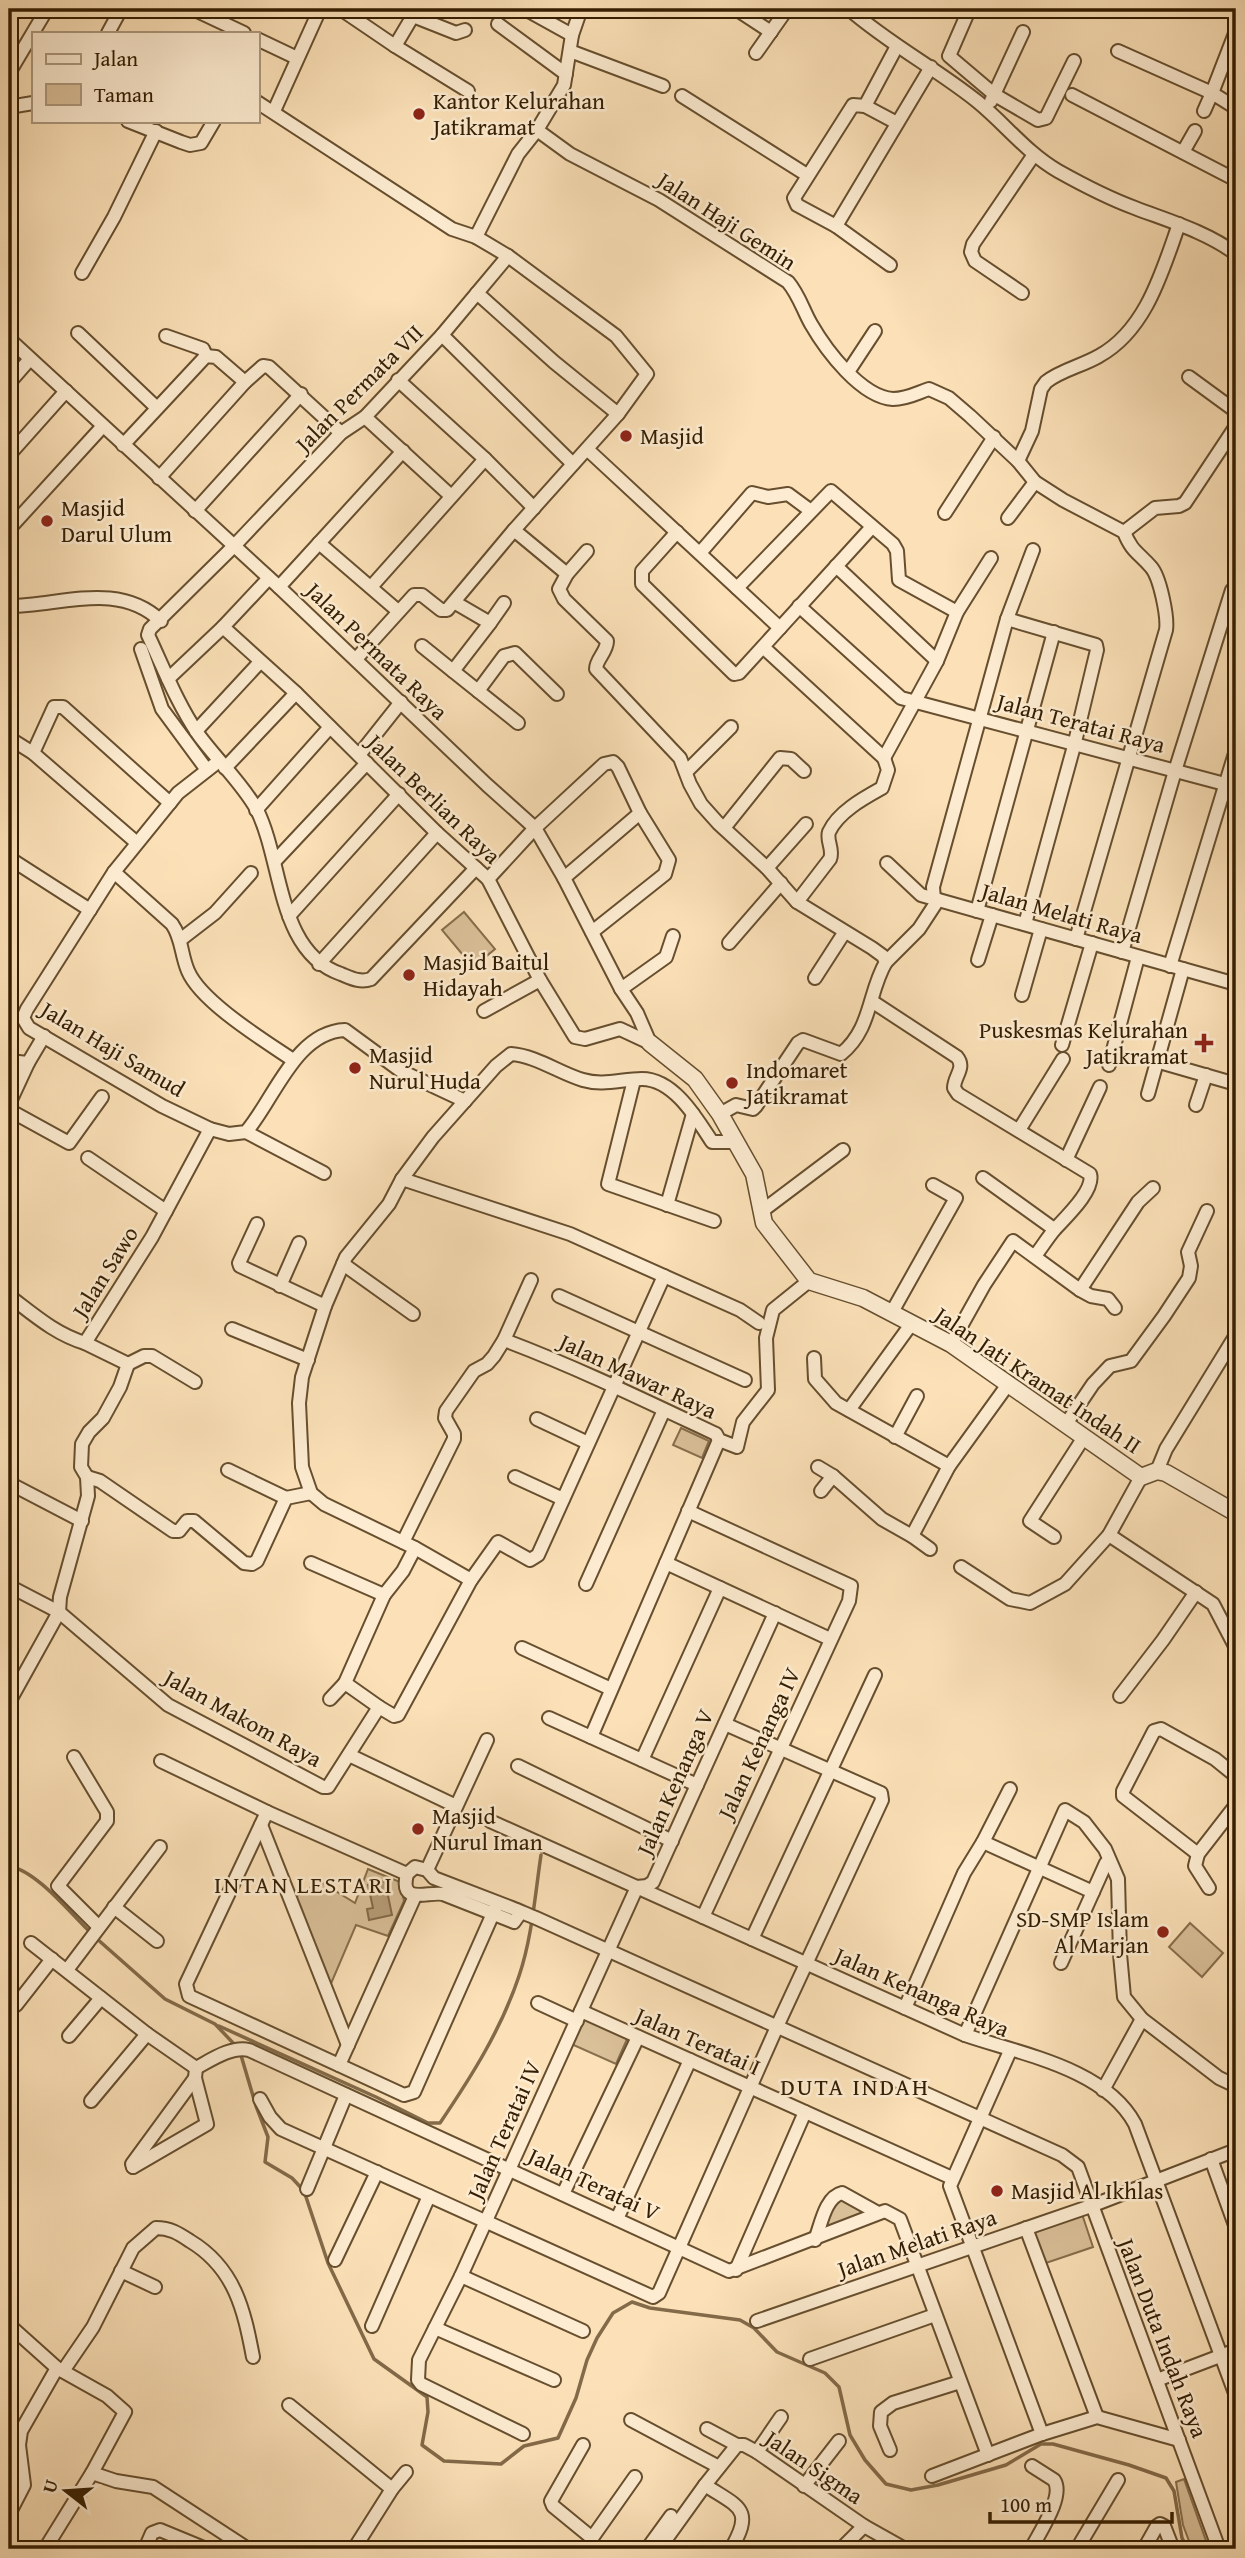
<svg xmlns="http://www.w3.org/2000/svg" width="1245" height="2558" viewBox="0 0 1245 2558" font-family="'Gentium Book Plus',serif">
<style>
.green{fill:#dac099;stroke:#876e4c;stroke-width:2}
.water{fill:#b89e79;stroke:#836a49;stroke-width:2}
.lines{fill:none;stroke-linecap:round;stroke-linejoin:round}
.stream{stroke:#836a49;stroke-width:3.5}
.minor-casing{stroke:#664e2e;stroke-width:16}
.tertiary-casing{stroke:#664e2e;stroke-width:19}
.minor{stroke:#fdecd1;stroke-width:12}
.tertiary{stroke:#fdecd1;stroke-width:16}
.poi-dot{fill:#8f2418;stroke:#fdecd1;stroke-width:2.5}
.labels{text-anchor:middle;stroke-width:5;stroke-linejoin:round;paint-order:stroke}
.poi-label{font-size:23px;fill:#341d00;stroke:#fdecd1;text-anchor:start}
.street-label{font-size:23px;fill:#341d00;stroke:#fdecd1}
.neighbourhood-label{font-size:24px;letter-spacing:2px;fill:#341d00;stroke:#fdecd1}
</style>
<rect width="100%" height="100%" fill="#fce1b8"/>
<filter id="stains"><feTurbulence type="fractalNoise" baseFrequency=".00286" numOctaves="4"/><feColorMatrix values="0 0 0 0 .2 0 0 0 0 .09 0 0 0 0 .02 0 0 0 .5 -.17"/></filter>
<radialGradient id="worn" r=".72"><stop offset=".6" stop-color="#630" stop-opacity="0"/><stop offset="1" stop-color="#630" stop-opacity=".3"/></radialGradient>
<g class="green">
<path d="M464,912L495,949L473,967L442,930Z"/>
<path d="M681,1428L709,1441L702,1458L673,1445Z"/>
<path d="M368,1869L400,1882L404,1901L388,1936L356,1925L330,1986L294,1898L321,1882L355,1903Z"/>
<path d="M1190,1923L1223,1953L1202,1977L1169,1947Z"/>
<path d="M582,2016L628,2037L616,2064L569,2043Z"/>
<path d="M837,2196L872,2212L821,2234Z"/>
<path d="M1082,2214L1093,2247L1040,2265L1029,2233Z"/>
<path d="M1184,2479L1209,2549H1192L1183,2525L1176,2482Z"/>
</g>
<path class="water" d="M385,1881L392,1915L369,1920L367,1909L373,1908L368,1885Z"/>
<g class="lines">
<g class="stream">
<path d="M9,1866C37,1871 70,1913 91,1933"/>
<path d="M96,1938L165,1999L215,2024L236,2046"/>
<path d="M219,2026L376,2097L428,2123H440C471,2077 501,2030 519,1976C532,1938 535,1895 541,1855"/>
<path d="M240,2052L256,2106L268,2137L265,2162L292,2178L304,2191L328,2263L374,2359L427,2397L428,2412L422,2445L444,2461L501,2464L524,2446L558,2438L576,2398L587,2360L597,2338L613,2313L632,2302L650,2308L740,2320L754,2328L777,2352L825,2373L839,2387L850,2435L865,2460L886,2484L911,2490L938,2485L1006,2465L1041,2444H1053L1129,2465L1166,2478L1174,2491L1182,2538L1188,2549"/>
</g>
<g class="minor-casing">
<g id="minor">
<path d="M193,9L244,33"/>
<path d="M338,9L342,10L395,46L417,9"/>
<path d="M525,9L572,35"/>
<path d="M736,9L771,32"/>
<path d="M849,9C889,44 937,69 978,102C1006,125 1027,153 1058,171C1083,185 1108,198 1135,208C1169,221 1207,232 1236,254"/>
<path d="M969,10L949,56L995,95L1038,120L1046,118L1074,61"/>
<path d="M413,16L456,33L465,30"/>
<path d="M498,24L566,74"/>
<path d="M108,33L121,9"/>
<path d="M257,39L297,58"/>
<path d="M395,46L468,91"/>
<path d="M570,51L663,86"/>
<path d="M1118,51L1212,93L1236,31"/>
<path d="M756,53L787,9"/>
<path d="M9,73L47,9"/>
<path d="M1072,95L1236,180"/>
<path d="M682,96L807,175"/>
<path d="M991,101L1023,32"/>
<path d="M257,102L452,229L476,237L508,256L616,336L647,374L618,414L514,530L447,610H441L422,595H414L356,659"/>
<path d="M865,106L897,46"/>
<path d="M274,111L320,9"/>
<path d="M1204,111L1212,93L1236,108"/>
<path d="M9,112L15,106L33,103"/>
<path d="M128,121L181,142L190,145L201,143L214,121"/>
<path d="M537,130L570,154L659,200L788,282C799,295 803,310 811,324C826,350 861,397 893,399C907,399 917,393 929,389L949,398L970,416L1018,461L1035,482L1063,500L1124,532C1132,552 1138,552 1151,567C1160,577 1168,617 1166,630L1076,939"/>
<path d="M1183,152L1195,131"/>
<path d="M836,226L931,67"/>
<path d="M476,237L518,154L537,130L564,85L572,35L581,9"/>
<path d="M890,265L836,226L797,205L794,198L853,105L865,106L897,123"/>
<path d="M82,273L114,217L156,131"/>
<path d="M477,293L554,362L618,414"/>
<path d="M1022,293L975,261L971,252L973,244L1033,156"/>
<path d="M78,333L157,408"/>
<path d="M442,335L573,464"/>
<path d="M166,336L203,349L206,356"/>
<path d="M9,339L279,587L487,785L535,828L564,878L621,989L637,1013L650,1043"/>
<path d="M848,372L875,331"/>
<path d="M1189,377L1230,407"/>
<path d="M398,380L485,459L534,508"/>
<path d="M9,383L30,359"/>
<path d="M1236,395L1230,404L1236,415"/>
<path d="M365,417L451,496"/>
<path d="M123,445L206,356L216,357L245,382"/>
<path d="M587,449L780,628"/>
<path d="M9,455L66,391"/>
<path d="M1018,461L1032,431L1041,389L1046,382C1061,370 1082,366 1099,356C1146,330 1162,272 1179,224"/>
<path d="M159,478L245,382L263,366L269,367L341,433"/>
<path d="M195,511L301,394"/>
<path d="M945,513L994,437"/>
<path d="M1008,518L1035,482"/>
<path d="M9,529L103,426"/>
<path d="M514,530L567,574"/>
<path d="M677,532L642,571V584L734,674L739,673L871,528"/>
<path d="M1124,532L1155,508L1179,506L1185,503L1236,426"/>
<path d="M319,543L398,611"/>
<path d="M587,551L567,574L559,589L564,599L607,641C607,652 596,659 596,669L680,758L690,784L701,804L718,823L767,868L797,902L872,948L883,956L886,962C868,992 872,1029 841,1054L803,1040L798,1043L756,1106L753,1109L736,1105L720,1114"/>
<path d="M700,553L752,493L768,497L788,494L811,511"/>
<path d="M836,566L937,661"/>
<path d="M279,587L403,451"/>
<path d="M371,587L485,459"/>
<path d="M737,588L831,491L893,544L897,551L899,580L957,612"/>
<path d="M454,602L490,623L453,671L518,723"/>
<path d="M9,606C60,606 118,580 161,621"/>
<path d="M799,606L901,698L1236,787"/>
<path d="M1007,619L1033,550"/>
<path d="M490,623L504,603"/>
<path d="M223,627L296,693L437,833L488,879L540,980L575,1037L585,1039L620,1029L650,1043"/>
<path d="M422,646L453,671"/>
<path d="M763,647L884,758"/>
<path d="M141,649L162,709L207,770"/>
<path d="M168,679L223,627L269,578"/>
<path d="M478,691L504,656L515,653L557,694"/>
<path d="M196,731L260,662"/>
<path d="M9,738L33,753L137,843"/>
<path d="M33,753L54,707H63L170,803"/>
<path d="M359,755L401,702"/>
<path d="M884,758L937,661L957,612L991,558"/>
<path d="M219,761L178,793L114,872L27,1009L23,1018L29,1028L162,1106L210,1129L229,1134L246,1132C274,1100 295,1032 345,1030L401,1071L465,1101"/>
<path d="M225,768L296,693"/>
<path d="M686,772L731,727"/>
<path d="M256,810L330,727"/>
<path d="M724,828L780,758L791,759L804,771"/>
<path d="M9,858L90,910"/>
<path d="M275,861L367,763"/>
<path d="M887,863L921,895L1236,984"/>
<path d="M476,868L371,979C360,983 351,978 341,974C277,952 283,862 257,810C243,784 216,759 198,734C177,703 164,669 148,635L150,629L234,546L341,433L365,417L442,335L508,256"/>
<path d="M767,868L806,824"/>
<path d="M114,872L172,924C182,938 181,955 188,971C201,1002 265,1041 293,1060"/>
<path d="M564,878L640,813"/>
<path d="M488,879L535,828L604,764L613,762L618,767L640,813L669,860L665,874L592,932"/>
<path d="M934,899L933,887L1007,619L1096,645L1097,650L1074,746L1025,924"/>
<path d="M797,902L830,859C834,849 826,841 829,832C838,812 864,798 882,788L888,770L884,758"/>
<path d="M977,911L1054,632"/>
<path d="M289,916L399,794"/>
<path d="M180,940L215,913L251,873"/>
<path d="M729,943L781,883"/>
<path d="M1122,952L1175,771L1232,590L1236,591"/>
<path d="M978,960L992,915"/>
<path d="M886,962L919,929L938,900"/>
<path d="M319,964L437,833"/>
<path d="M1170,966L1236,750"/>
<path d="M815,978L844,933"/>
<path d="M1232,983L1236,970"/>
<path d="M621,989L666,957L673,936"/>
<path d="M1022,995L1041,929"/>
<path d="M873,1002L957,1057C966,1068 954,1076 954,1088L958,1094L1090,1174C1095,1190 1066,1217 1055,1229C1048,1237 1042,1247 1035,1256"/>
<path d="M484,1011L540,980"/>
<path d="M1062,1045L1092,943"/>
<path d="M9,1061L28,1063L44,1036"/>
<path d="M1156,1061L1236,1084"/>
<path d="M1109,1065L1138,957"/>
<path d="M634,1080L608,1184L714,1221"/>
<path d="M1148,1094L1183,969"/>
<path d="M9,1104L28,1063"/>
<path d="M1196,1105L1206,1075"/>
<path d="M9,1110L69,1143L102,1097"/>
<path d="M1019,1130L1063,1059"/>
<path d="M246,1132L324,1173"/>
<path d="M88,1158L166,1211"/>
<path d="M1066,1160L1100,1087"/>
<path d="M983,1178L1054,1229"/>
<path d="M402,1179L570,1234L740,1310L759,1323"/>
<path d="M667,1205L693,1114"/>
<path d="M762,1211L843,1150"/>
<path d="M257,1224L239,1263L240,1266L325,1306"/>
<path d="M343,1264L413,1314"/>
<path d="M280,1286L299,1243"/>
<path d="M1080,1290L1091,1296L1108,1299L1115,1308"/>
<path d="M9,1296C33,1314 55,1334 85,1343"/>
<path d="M559,1296L745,1380"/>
<path d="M892,1312L956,1198L933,1185"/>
<path d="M232,1329L308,1360"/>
<path d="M504,1340C576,1367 646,1401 716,1434L719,1440L737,1447L743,1422L768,1390L766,1338L773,1310L809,1281"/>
<path d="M951,1344L984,1285L1013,1241L1080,1290L1138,1202L1153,1188"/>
<path d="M814,1358L815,1379L836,1403L949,1466"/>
<path d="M128,1364L144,1356H152L195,1382"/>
<path d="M849,1410L912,1323"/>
<path d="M537,1419L588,1443"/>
<path d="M1066,1424L1093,1384L1110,1366L1131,1361L1164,1316L1189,1278L1191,1266L1188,1252L1207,1211"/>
<path d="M895,1437L917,1396"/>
<path d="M818,1467L833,1476L882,1519L912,1536L949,1466L1009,1383"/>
<path d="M228,1470L286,1498"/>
<path d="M1157,1471L1166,1449L1236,1335"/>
<path d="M87,1477L100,1481L173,1531H179L187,1521H194L244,1563L252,1564L257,1561L286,1498L311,1493"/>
<path d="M515,1477L563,1499"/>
<path d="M9,1483L82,1521"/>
<path d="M821,1491L833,1476"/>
<path d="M688,1511L851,1586L849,1601L703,1917"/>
<path d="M1109,1535L1213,1604L1236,1648"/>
<path d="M912,1536L930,1549"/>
<path d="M1054,1537L1030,1521L1084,1437"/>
<path d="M403,1542L454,1439V1434L445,1418L446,1411L474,1371L487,1364L494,1356L504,1340L531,1280"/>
<path d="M311,1563L384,1595"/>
<path d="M666,1563L830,1639"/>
<path d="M961,1567L1010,1599L1030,1603L1065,1584L1109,1535L1141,1477"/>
<path d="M471,1580L415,1548L324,1504L311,1493L302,1467L299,1403L302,1377L325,1306L346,1257L389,1204L402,1179L433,1137L496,1066L511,1054C537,1056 559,1073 583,1080C603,1086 622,1079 642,1079C674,1079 697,1119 712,1142H735"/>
<path d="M586,1584L664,1410"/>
<path d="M9,1586L59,1612L168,1705L323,1787H328L379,1707L345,1683L384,1595L403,1571L415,1548"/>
<path d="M522,1648L611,1689"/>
<path d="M1120,1696L1163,1640L1196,1592"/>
<path d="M330,1699L345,1683"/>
<path d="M9,1702L59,1612L60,1597L88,1496L87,1477L81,1467L82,1444L89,1432L103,1418L120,1387L128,1364L85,1343L152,1237L210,1129"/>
<path d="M379,1707L394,1716L398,1715L471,1580L498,1542L530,1560L538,1555L664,1276"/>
<path d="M549,1718L697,1785"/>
<path d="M591,1737L719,1440"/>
<path d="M349,1755L456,1806"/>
<path d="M74,1757L107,1812V1821L58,1886L99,1927"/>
<path d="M642,1760L720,1588"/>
<path d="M161,1761L267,1812L407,1874"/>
<path d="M518,1766L672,1841"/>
<path d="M267,1812L186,1984L189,1996L404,2095L414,2092L495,1909"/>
<path d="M490,1821L965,2035C1020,2054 1105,2068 1135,2124L1236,2396"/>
<path d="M261,1825L348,2045"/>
<path d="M983,1842L1093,1892"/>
<path d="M1198,1854L1123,1796V1791L1154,1731L1161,1729L1215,1759L1236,1776"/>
<path d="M427,1870L487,1740"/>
<path d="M637,1887L647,1886L653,1882L775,1613"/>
<path d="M1209,1888L1195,1866L1198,1854L1236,1805"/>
<path d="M114,1907L157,1941"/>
<path d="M521,1912L514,1922L443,1894C428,1891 399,1906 407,1874L415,1867L427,1870L434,1878L512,1908C520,1911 528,1915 536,1918L1042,2146L1062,2155L1078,2167L1219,2549"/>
<path d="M752,1939L875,1675"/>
<path d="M31,1943L147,2034L196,2068"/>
<path d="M1061,1963L1106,1863"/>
<path d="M67,1970L160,1847"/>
<path d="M538,2003L577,2021"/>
<path d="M16,2005L52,1959"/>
<path d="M905,2008L964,1873L983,1842L1010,1789"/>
<path d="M581,2011L952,2178"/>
<path d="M965,2035L1065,1810L1084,1822L1105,1849L1118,1879L1120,1954L1124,1997L1142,2019L1219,2078L1236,2086"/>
<path d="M69,2036L101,1998"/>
<path d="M1010,2051L950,2186L1042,2434"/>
<path d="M339,2065L415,1896"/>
<path d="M196,2068C211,2060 231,2046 249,2050L729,2271L885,2211L900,2219L988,2455"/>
<path d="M1103,2090L1142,2019"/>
<path d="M260,2099L270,2117L281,2129L653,2297L659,2293L780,2020L882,1800L881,1793L725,1724"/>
<path d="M91,2101L147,2034"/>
<path d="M1211,2159L1236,2228"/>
<path d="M133,2167L207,2124L195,2078L196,2068"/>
<path d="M133,2167L132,2164L195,2078"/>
<path d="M307,2189L346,2095"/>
<path d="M563,2194L638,2037"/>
<path d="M617,2219L690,2060"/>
<path d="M1026,2228L1097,2417"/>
<path d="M815,2240C821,2225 825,2197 842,2193L878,2213"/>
<path d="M335,2260L377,2172"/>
<path d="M736,2270L805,2112"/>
<path d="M121,2271L155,2287"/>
<path d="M461,2276L583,2331"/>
<path d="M757,2321L1091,2206L1236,2150"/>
<path d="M9,2325L57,2368L107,2396L125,2412L92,2473L45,2549"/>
<path d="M372,2326L429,2196"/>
<path d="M435,2328L554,2380"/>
<path d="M810,2359L935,2315"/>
<path d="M63,2371L93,2327L133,2248L156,2228C170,2228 178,2233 190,2241C235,2268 244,2310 253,2357"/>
<path d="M1157,2380L1236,2350"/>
<path d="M289,2405L392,2489L354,2549"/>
<path d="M631,2420L719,2467"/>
<path d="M707,2429L737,2445"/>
<path d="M523,2434L421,2384L418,2380L419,2360L461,2276L637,1887"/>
<path d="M583,2445L551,2501L553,2506L592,2538"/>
<path d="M890,2450L880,2426L881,2412L893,2403L960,2382"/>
<path d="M757,2452L781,2417"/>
<path d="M92,2473L116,2481L153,2487L248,2549"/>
<path d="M932,2476L1042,2434L1097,2417L1179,2440"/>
<path d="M705,2485C738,2507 755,2508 731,2549"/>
<path d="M804,2486L839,2441"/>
<path d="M392,2489L406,2472"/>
<path d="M9,2514L24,2485L19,2445L21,2431L57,2368"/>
<path d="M145,2549L152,2533L160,2530L206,2549"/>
<path d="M591,2549L592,2538L635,2477"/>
<path d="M647,2549L671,2516"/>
<path d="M659,2549L705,2485L737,2445H744L757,2452L864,2526L905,2549"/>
<path d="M841,2549L864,2526"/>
<path d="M1031,2549C1039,2533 1065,2496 1054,2480L1032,2466"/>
<path d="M1077,2549L1118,2480"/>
<path d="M1144,2549L1157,2526L1160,2524L1164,2526L1173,2549"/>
<path d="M1232,2549L1236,2548"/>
</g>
</g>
<g class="tertiary-casing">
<path id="tertiary" d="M650,1043L695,1079L720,1114L754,1174L764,1223L809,1281L863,1298L951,1344L1141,1477L1157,1471L1166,1473L1236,1513"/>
</g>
<use href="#minor" class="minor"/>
<use href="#tertiary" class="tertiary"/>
</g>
<g class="poi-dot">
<circle cx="419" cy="114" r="7"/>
<circle cx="626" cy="436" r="7"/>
<circle cx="47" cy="521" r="7"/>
<circle cx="409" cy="975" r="7"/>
<path d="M1200.5 1032.5h7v7h7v7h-7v7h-7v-7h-7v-7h7z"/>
<circle cx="355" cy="1068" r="7"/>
<circle cx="732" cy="1083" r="7"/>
<circle cx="418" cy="1829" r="7"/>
<circle cx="1163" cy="1932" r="7"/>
<circle cx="997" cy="2191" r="7"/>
</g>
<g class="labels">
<g class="poi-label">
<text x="433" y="109">Kantor Kelurahan<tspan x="433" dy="26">Jatikramat</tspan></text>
<text x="640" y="444">Masjid</text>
<text x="61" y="516">Masjid<tspan x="61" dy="26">Darul Ulum</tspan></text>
<text x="423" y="970">Masjid Baitul<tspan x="423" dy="26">Hidayah</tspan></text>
<text x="1188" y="1038" text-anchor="end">Puskesmas Kelurahan<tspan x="1188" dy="26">Jatikramat</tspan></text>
<text x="369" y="1063">Masjid<tspan x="369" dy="26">Nurul Huda</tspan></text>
<text x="746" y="1078">Indomaret<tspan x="746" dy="26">Jatikramat</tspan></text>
<text x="432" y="1824">Masjid<tspan x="432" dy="26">Nurul Iman</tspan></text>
<text x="1149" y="1927" text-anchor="end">SD-SMP Islam<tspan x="1149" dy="26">Al Marjan</tspan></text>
<text x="1011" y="2199">Masjid Al Ikhlas</text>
</g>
<g class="street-label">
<text transform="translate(727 221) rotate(33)" y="8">Jalan Haji Gemin</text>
<text transform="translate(359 388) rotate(-45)" y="8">Jalan Permata VII</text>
<text transform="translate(377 651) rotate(44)" y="8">Jalan Permata Raya</text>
<text transform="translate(1081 723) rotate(15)" y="8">Jalan Teratai Raya</text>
<text transform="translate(434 799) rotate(44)" y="8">Jalan Berlian Raya</text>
<text transform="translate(1062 913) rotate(16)" y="8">Jalan Melati Raya</text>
<text transform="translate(113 1049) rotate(31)" y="8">Jalan Haji Samud</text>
<text transform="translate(105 1272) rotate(-58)" y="8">Jalan Sawo</text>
<text transform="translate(638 1376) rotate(25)" y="8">Jalan Mawar Raya</text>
<text transform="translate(1038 1380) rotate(34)" y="8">Jalan Jati Kramat Indah II</text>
<text transform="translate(243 1718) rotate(29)" y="8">Jalan Makom Raya</text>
<text transform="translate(759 1743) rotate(-65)" y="8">Jalan Kenanga IV</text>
<text transform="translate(675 1782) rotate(-66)" y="8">Jalan Kenanga V</text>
<text transform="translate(922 1992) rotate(24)" y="8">Jalan Kenanga Raya</text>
<text transform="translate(698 2041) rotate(24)" y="8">Jalan Teratai I</text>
<text transform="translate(504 2130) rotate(-66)" y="8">Jalan Teratai IV</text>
<text transform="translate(594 2184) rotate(25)" y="8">Jalan Teratai V</text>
<text transform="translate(917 2243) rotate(-19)" y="8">Jalan Melati Raya</text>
<text transform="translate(1163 2338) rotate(69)" y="8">Jalan Duta Indah Raya</text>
<text transform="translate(814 2467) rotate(34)" y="8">Jalan Sigma</text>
</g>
<g class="neighbourhood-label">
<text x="304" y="1893">INTAN LESTARI</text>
<text x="855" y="2095">DUTA INDAH</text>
</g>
</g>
<rect width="1245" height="2558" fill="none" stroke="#fce1b8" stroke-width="35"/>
<rect x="10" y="10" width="1224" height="2537" fill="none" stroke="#341d00" stroke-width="3.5"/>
<rect x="18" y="18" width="1210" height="2523" fill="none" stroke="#341d00" stroke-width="2"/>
<rect x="32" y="32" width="228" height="91" fill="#fdecd1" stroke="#ad997d" stroke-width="2"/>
<rect x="46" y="54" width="35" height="10" fill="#fdecd1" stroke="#ad997d" stroke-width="2"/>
<text x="94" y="66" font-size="21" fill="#341d00">Jalan</text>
<rect x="46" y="84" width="35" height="21" fill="#dac099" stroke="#ad997d" stroke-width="2"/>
<text x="94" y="102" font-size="21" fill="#341d00">Taman</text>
<g transform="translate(66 2491) rotate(287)" stroke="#fdecd1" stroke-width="5" paint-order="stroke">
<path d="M0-5L12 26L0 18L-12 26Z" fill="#341d00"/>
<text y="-10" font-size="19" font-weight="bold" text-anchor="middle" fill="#341d00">U</text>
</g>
<path d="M990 2512v10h182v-10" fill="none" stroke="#341d00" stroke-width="3.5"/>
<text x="1000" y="2512" font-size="21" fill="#341d00" stroke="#fdecd1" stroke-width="5" paint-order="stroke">100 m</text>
<rect width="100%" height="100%" filter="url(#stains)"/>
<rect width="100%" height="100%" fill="url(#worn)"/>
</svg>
